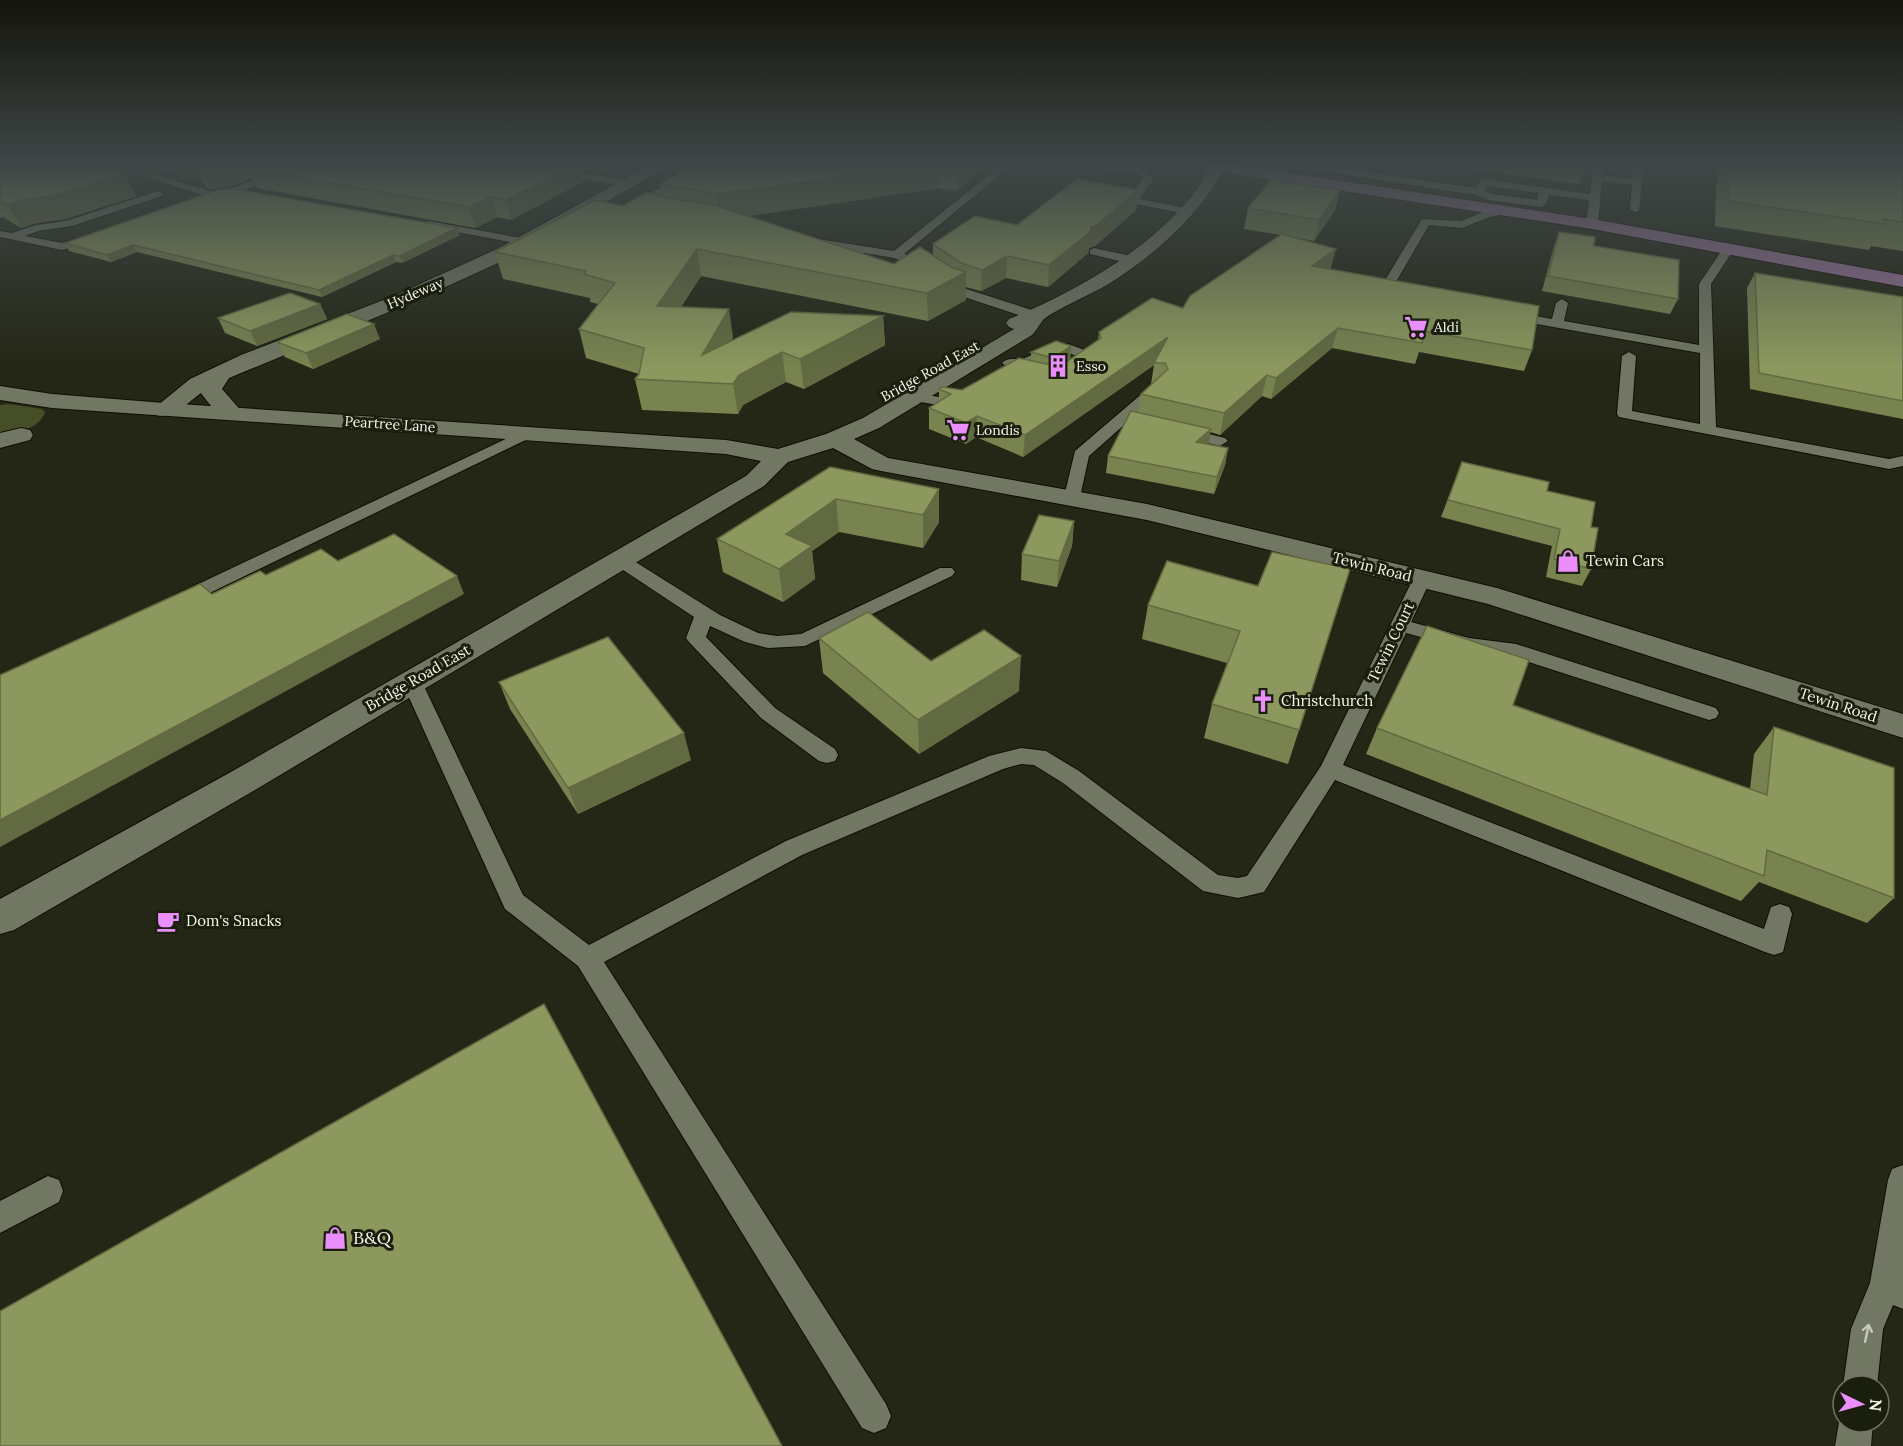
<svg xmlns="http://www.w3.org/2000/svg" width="1903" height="1446" viewBox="0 0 1903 1446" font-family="Lora,serif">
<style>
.green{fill:#464e27}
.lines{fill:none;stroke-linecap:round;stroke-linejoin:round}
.service-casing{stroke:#0d1002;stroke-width:2}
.minor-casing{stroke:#0d1002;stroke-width:2}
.tertiary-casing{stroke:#0d1002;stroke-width:2}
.primary-casing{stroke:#0d1002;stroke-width:2}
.service{fill:#727763;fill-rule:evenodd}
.minor{fill:#727763;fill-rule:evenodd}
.tertiary{fill:#727763;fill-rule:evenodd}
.primary{fill:#956f97;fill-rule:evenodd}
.wall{fill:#788350}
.shaded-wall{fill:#626a41}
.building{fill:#8c985d;stroke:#626a41;stroke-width:1.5}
.oneway{stroke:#c6cabb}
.labels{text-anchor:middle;stroke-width:6;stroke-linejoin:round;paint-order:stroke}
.far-street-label{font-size:14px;fill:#f3f6eb;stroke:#1a1e0d}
.far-poi-label{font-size:14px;fill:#f3f6eb;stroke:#1a1e0d;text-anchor:start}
.poi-label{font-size:15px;fill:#f3f6eb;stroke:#1a1e0d;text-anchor:start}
.street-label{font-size:15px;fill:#f3f6eb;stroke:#1a1e0d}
.near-poi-label{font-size:18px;fill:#f3f6eb;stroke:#1a1e0d;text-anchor:start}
</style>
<rect width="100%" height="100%" fill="#242716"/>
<g class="green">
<path d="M154,165H259L212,184L163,170Z"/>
<path d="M9,404L42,409L45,412C40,429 15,433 0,438V405Z"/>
</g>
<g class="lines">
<g class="service-casing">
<g id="service">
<path d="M129,165H139L133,169L129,168Z"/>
<path d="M292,165H306L241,192L211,198L145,176L150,173L210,191L235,187Z"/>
<path d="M517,165H538L629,181L634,184L629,187L522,168Z"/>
<path d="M702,165H714L657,198L653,208L661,211V215L643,212L642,210L648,194Z"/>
<path d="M1001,165H1012L904,254L922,260L960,287L1041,313L1042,316L1041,319H1031L952,293L914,266L894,258L805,243L799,240L805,237L894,251Z"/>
<path d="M1097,165C1113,165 1148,161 1153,180L1139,199L1186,208L1191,211L1186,214L1130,203L1128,198L1143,178L1138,174L1102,168Z"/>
<path d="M1297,165H1321L1476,188L1480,180L1484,179L1590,194L1593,165H1603L1602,175L1632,179L1634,165H1644L1639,211L1635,212L1630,209L1632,185L1602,181L1598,224L1592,227L1586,224L1589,200L1549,195L1546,204L1541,207L1488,200L1476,195L1302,168ZM1487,186L1539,193L1537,200L1491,194L1485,191Z"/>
<path d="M158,191L163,194L162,196L72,226L38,231L25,236L62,243L93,235L97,236V240L62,250L0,237V231L12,233L36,225L66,221Z"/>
<path d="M1504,208L1509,211L1508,213L1490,217L1462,228L1429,225L1393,287L1398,292L1408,293L1410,296L1408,299L1390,298L1381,287L1422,219L1461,221L1483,212Z"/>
<path d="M429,221L526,239L532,242L526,245L425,226V222Z"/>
<path d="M1728,246L1734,249L1711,284L1716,427L1889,459L1903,456V466L1889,469L1619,417L1617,414L1622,356L1629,352L1636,356L1632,411L1700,424V353L1508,319L1502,315L1508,311L1552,319L1556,303L1562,299L1568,303L1564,321L1699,345V284L1724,247Z"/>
<path d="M1094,248L1136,257L1138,260L1132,264L1090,254V250Z"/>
<path d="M1068,344L1096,354L1098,357L1077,370L1070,366L1080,358C1072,354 1066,351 1057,353C1040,356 1019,379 1002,363C1009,356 1017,361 1025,358C1044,350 1046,345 1068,344Z"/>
<path d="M1156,385L1161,386L1163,389L1161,392L1089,456L1080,497L1072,502L1066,501L1064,497L1075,451L1151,386Z"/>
<path d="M914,393L958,400L967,397L974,401L961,409L909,400L907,397L909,394Z"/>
<path d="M1181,427L1225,438L1228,441L1220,446L1176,435L1173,432Z"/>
<path d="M529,428L537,433L534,436L187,604H173L171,600L173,596Z"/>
<path d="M620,555L626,556L720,615L758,633L777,636L801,634L940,568H952L955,572L952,576L805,646L768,648L745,642L710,626L706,637L775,708L835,749L838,755L835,761L827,763L819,761L761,718L689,642L686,638L694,617L614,564L611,560L614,556Z"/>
<path d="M1422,573L1428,575L1431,579L1411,622L1469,638L1516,644L1716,708L1719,713L1716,718L1709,720L1507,655L1469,650L1406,633L1343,765L1764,929L1771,907L1780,904L1789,907L1792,914L1783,952L1774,955L1765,952L1335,780L1264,892L1238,898L1203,891L1063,783L1034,765L1021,764L1003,769L802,855L604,962L886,1404L891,1416L886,1428L874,1433L862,1428L578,966L505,909L402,682L405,677L412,675L419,677L422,682L523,895L589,945L786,841L989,756L1021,748L1046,751L1079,771L1218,875L1238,878L1247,876L1321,766L1413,579L1416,575Z"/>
<path d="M1903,1165V1309L1893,1305L1883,1329L1877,1386H1843L1851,1329L1870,1283L1888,1180L1892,1169Z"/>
<path d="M48,1176L59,1180L63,1191L59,1202L0,1233V1201Z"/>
<path d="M1843,1411V1422H1873L1871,1446H1835L1839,1422Z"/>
</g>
</g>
<g class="minor-casing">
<g id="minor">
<path d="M651,165H670L511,257L408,304L229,378L222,389L244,414L240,419C222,424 211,406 201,393C187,403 174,419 156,415L152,410L190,379L241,355L394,296L497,249Z"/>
<path d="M21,428L30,430L33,435L30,440L0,448V433Z"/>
</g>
</g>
<g class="tertiary-casing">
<path id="tertiary" d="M1211,165L1226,166C1198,217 1156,254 1107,285C1093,293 1051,312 1043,320C1039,325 1036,331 1032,335L879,428L854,439L888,458L1147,504L1497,588L1903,714V738L1488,604L1147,520L881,471L872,469L833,448L788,462L764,486L255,790L14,930L0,934V899L231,772L746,476L761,461L726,454L52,408L0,400V386L52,394L164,403L726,440L778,449L826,434L863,418L1014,329L1009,327L1006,323L1009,319C1075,292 1154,248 1197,189C1202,181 1206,173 1211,165Z"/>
</g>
<g class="primary-casing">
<path id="primary" d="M1199,165H1237L1592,219L1903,275V287L1592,229L1207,170Z"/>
</g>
<use href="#service" class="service"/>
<use href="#minor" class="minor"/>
<use href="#tertiary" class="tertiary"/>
<use href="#primary" class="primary"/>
</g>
<g class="wall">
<path d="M0,165L125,174L136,196L65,219L36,223L21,228L3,217L0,218Z"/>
<path d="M205,165H615L599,173L581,170L584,181L511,220L497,217L475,228L257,188L252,178L234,185L211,189L206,187L197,168Z"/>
<path d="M692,165H987L956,191L939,188L748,216L894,264L933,255V244L1017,225L1138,190L1136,210L1095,246L1089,248L1088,253L1048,287L1006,278L981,291L966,287V300L928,321L701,276L681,307L733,337L731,341L883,316L885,345L804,389L786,382L743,405L738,414L642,410L635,379L639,374L586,358L579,329L598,304L590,302V298L503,279L495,252L623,206L662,197L660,184Z"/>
<path d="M1439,165H1586L1579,184Z"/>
<path d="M1717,165H1903V251L1871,246L1869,250L1715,226Z"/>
<path d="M1340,190L1335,210L1314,241L1293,237L1331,267L1330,269L1532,350L1524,371L1419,352L1415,364L1332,348L1271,399L1262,396L1220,435L1210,432L1208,444L1228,448L1225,465L1214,494L1106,473L1108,456L1138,412L1141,394L1152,384H1151L1154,365L1023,457L976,437L966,444L929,429V408L939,401V389L962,390L1031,360V352L1039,349L1071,346L1070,360L1098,341L1099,332L1183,308L1281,235L1244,229L1248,208Z"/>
<path d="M1559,232L1594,246L1678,299L1670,314L1542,291L1554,246Z"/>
<path d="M460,235L402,263L396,262L322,297L137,252L111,262L69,251L65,243Z"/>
<path d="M1755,273L1903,297V419L1750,389L1747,288Z"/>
<path d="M320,304L327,319L257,346L225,333L218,318Z"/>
<path d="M380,339L313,369L285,357L277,342Z"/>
<path d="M1462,462L1547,491L1591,527V569L1582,586L1546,577L1552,546L1441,517Z"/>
<path d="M830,467L939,489V522L923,548L839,532L812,551L815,579L783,602L723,572L717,539Z"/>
<path d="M1074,521L1072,546L1057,587L1021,580L1022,554Z"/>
<path d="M1258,586L1299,730L1288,764L1204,738L1212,704L1227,663L1142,639L1148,605Z"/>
<path d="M819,638L931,661L1019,691L919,754L823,673Z"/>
<path d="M499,682L691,760L578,814L510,709Z"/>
<path d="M1513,705L1750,789L1754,754L1774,727L1894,898L1867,923L1759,882L1741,901L1366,754L1377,728Z"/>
</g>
<g class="shaded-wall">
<path d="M228,165H286L249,169L252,178L234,185L211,189L202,169Z"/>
<path d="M574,165H580L584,181L511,220L506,200Z"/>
<path d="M597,165H615L599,173Z"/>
<path d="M927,165H938L939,188L721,220L717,194Z"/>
<path d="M957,165H987L956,191V166Z"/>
<path d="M125,174L136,196L65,219L36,223L21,228L8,205Z"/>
<path d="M1138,190L1136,210L1095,246L1089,248L1088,253L1048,287L1049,265L1091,227Z"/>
<path d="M1340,190L1335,210L1314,241L1319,220Z"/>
<path d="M491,197L497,217L475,228L469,207Z"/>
<path d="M457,228L460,235L402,263L400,256Z"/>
<path d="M133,245L137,252L111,262L107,255Z"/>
<path d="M697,249L701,276L663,334L657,306Z"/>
<path d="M1336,249L1331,267L1308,285L1312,266Z"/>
<path d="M393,255L396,262L322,297L319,290Z"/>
<path d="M1007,256L1006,278L981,291L982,270Z"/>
<path d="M966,272V300L928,321L927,293Z"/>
<path d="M320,304L327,319L257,346L250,331Z"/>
<path d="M729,309L733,337L708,383L702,355Z"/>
<path d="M883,316L885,345L804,389L800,359Z"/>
<path d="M374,324L380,339L313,369L306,353Z"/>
<path d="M1338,328L1332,348L1271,399L1276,378Z"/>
<path d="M1168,337L1154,365L1023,457L1025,435Z"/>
<path d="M1071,346L1070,362L1052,374L1053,358Z"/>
<path d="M782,352L786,382L743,405L738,414L733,384L739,375Z"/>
<path d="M1267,375L1262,396L1220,435L1224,413Z"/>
<path d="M977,416L976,437L966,444V423Z"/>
<path d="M1211,429L1208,446L1196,442Z"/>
<path d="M1228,448L1225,465L1214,494L1217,477Z"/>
<path d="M939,489V522L923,548V515Z"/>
<path d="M836,499L839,532L812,551L815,579L783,602L779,569L786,534Z"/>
<path d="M1074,521L1072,546L1057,587L1059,561Z"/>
<path d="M457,576L464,594L0,847V820Z"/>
<path d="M1021,656L1019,691L919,754L918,720Z"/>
<path d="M684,733L691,760L578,814L568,788Z"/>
</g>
<g class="building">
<path d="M0,165H106L125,174L53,196L23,200L8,205L0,201Z"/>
<path d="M205,165H228L202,169L197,168Z"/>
<path d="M259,165H574L506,200L491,197L469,207L249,169Z"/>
<path d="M692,165H927L717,194L660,184Z"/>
<path d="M1728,165H1903V222L1883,219L1885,224L1728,201Z"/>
<path d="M1077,179L1138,190L1097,225L1091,227L1090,232L1049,265L1007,256L982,270L961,263L933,244L975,216L1017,225Z"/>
<path d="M1271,180L1340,190L1319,220L1248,208Z"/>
<path d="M234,189L457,228L400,256L393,255L319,290L133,245L107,255L65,243L218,190Z"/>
<path d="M647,192L662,197L714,205L894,264L920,247L951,267L966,272L927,293L697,249L657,306L729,309L702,355L791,312L883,316L800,359L782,352L739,375L733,384L635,379L639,374L644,348L579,329L615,283L584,274L586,271L495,252L595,200L623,206Z"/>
<path d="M1559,232L1595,237L1594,246L1679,260L1678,299L1548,276Z"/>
<path d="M1282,234L1336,249L1312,266L1539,306L1532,350L1425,331L1422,343L1338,328L1276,378L1267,375L1224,413L1141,394L1168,369L1165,363H1154L1168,337L1025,435L977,416L966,423L929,408L951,394L939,389L942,387L962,390L1019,358L1055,366L1062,365L1101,338L1099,332L1152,298L1183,308L1190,296Z"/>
<path d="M1755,273L1903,297V401L1759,373Z"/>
<path d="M290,293L320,304L250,331L218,318Z"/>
<path d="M347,314L374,324L306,353L277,342Z"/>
<path d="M1056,341L1071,346L1053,358L1031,352Z"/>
<path d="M1131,411L1211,429L1196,442L1228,448L1217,477L1108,456Z"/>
<path d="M1462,462L1549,482L1547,491L1595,502L1591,527L1598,528L1591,569L1554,559L1560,529L1448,500Z"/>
<path d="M830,467L939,489L923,515L836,499L786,534L812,546L779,569L717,539Z"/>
<path d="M1039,515L1074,521L1059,561L1022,554Z"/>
<path d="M394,534L457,576L0,820V675L200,584L212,594L260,571L266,575L321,549L338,561Z"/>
<path d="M1272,552L1350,569L1299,730L1212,704L1240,631L1148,605L1167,561L1258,586Z"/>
<path d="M868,612L931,661L984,630L1021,656L918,720L819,638Z"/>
<path d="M1427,626L1529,660L1513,705L1767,795L1774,727L1894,768V898L1767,850L1764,876L1377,728Z"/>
<path d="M608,637L684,733L568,788L499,682Z"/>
<path d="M544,1004L782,1446H0V1311Z"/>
</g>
<defs><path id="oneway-shaft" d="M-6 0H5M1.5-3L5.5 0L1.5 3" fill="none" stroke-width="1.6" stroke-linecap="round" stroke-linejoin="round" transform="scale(1.5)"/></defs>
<use class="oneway" href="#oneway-shaft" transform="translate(1867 1333) rotate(-78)"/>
<linearGradient id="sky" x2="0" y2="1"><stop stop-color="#14150c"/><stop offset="0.45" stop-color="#3f4747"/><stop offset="1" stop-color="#3f4747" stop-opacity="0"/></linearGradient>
<rect width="1903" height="367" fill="url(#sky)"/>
<defs>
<g id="supermarket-bare" transform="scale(1.8)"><path d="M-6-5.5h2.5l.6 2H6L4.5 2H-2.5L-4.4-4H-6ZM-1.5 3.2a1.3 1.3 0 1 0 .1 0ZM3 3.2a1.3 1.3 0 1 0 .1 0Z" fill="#ea8dfd" stroke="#1a1e0d" stroke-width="2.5" paint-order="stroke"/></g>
<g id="building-bare" transform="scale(1.8)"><path d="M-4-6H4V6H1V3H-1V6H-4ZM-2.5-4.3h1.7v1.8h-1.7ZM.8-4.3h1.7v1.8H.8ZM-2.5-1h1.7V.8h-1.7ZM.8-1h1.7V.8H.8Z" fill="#ea8dfd" stroke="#1a1e0d" stroke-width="2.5" paint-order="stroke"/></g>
<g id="shop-bare" transform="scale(1.8)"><path d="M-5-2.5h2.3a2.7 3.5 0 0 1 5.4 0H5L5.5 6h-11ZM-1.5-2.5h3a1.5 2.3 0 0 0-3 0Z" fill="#ea8dfd" stroke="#1a1e0d" stroke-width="2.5" paint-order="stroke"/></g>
<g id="church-bare" transform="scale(1.8)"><path d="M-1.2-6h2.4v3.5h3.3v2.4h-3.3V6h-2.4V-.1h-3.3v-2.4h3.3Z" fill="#ea8dfd" stroke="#1a1e0d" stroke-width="2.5" paint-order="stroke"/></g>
<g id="cafe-bare" transform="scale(1.8)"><path d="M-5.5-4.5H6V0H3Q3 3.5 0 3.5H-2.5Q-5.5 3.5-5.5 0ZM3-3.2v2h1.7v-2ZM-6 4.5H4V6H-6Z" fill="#ea8dfd" stroke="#1a1e0d" stroke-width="2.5" paint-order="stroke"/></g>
</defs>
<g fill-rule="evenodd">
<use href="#supermarket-bare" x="1416" y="327"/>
<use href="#building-bare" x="1058" y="366"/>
<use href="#supermarket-bare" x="958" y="430"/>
<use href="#shop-bare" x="1568" y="561"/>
<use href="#church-bare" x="1263" y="701"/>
<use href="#cafe-bare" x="168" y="921"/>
<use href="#shop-bare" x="335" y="1238"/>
</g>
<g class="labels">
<g class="far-street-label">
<text transform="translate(415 293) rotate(-23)" y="5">Hydeway</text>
<text transform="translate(930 371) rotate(-29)" y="5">Bridge Road East</text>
<text transform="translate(390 424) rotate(4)" y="5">Peartree Lane</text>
</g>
<g class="far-poi-label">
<text x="1434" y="332">Aldi</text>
<text x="1076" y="371">Esso</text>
<text x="976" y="435">Londis</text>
</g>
<g class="poi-label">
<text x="1586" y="566">Tewin Cars</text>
<text x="1281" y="706">Christchurch</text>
<text x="186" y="926">Dom's Snacks</text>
</g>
<g class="street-label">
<text transform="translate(1372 567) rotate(14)" y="5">Tewin Road</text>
<text transform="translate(1391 642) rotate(-64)" y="5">Tewin Court</text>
<text transform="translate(418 678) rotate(-30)" y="5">Bridge Road East</text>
<text transform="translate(1838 705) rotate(18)" y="5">Tewin Road</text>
</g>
<g class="near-poi-label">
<text x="353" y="1244">B&amp;Q</text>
</g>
</g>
<g transform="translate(1861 1404) rotate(95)"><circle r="28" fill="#1a1e0d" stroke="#717466" stroke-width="1.5"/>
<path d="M0-4.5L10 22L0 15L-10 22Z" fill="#ea8dfd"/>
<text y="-9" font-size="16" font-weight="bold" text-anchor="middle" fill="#f3f6eb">N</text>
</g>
</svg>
